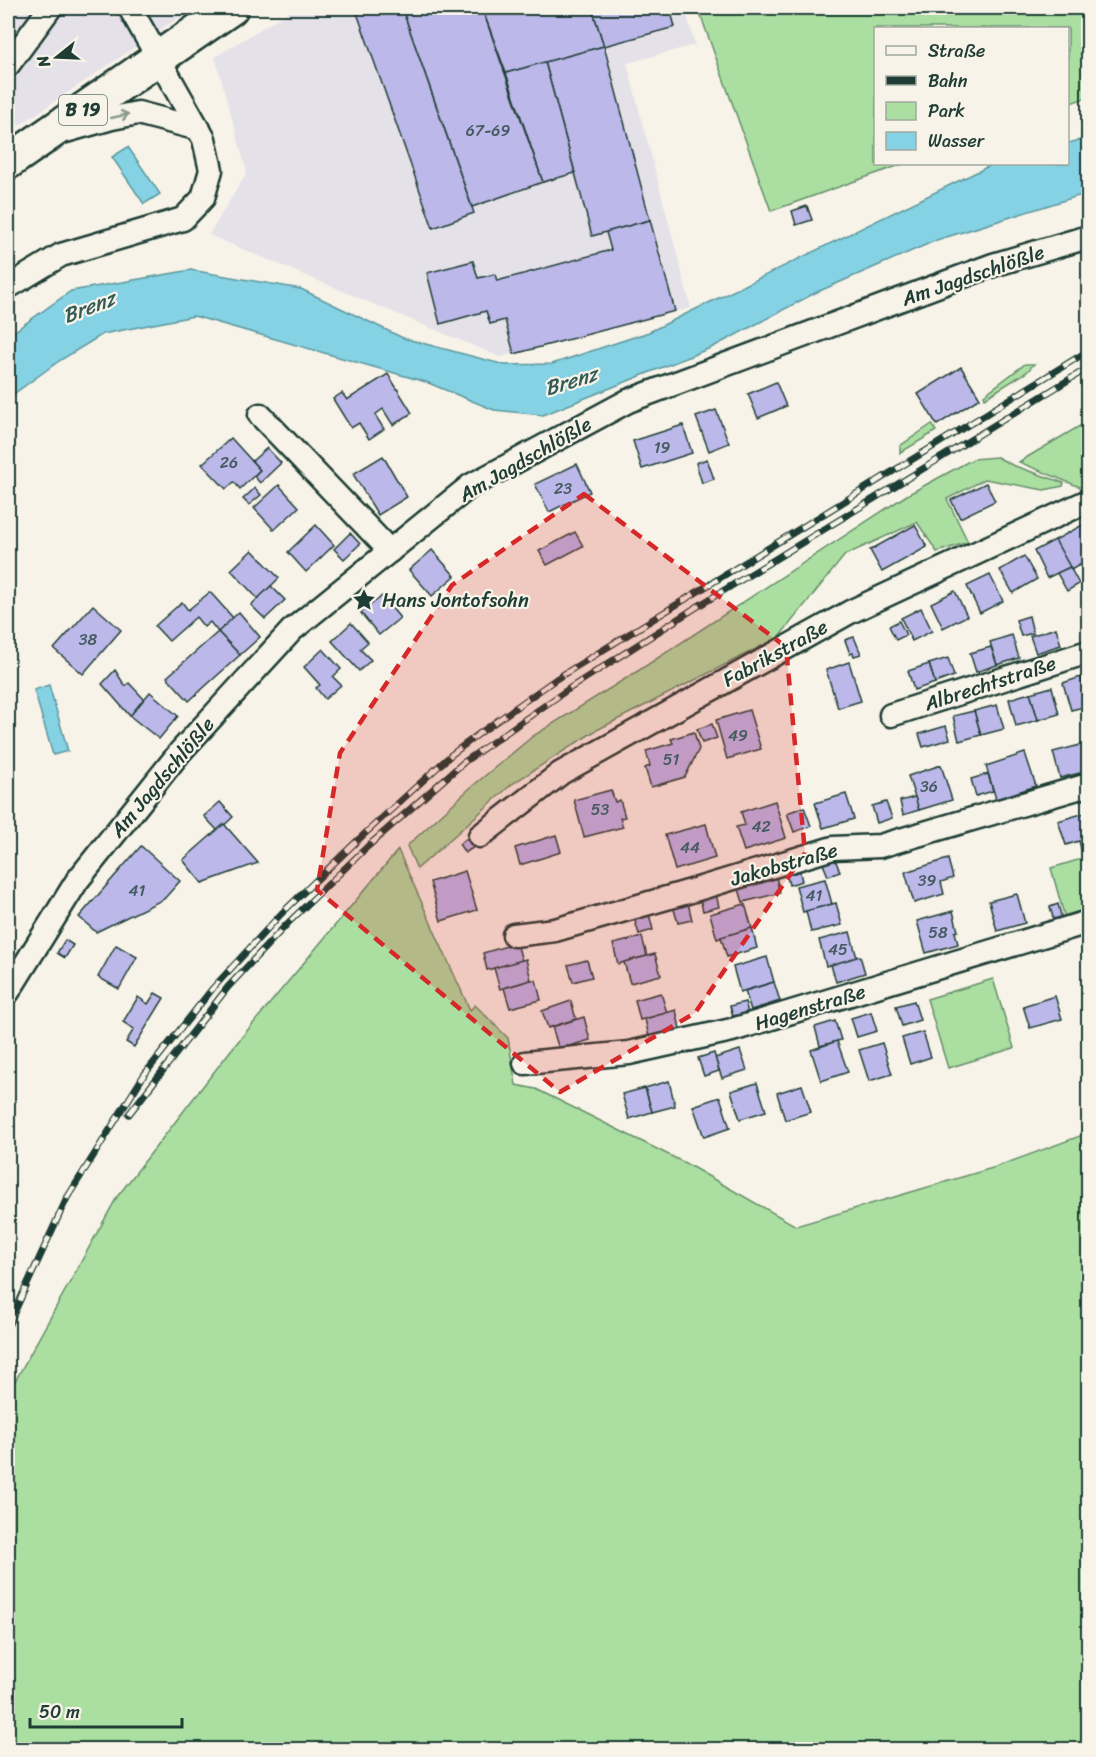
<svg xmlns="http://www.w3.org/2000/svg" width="1096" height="1757" viewBox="0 0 1096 1757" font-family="Sriracha,sans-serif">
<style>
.built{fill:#e5e1e9}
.green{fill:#abdfa1;stroke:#658e6a;stroke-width:1.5}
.water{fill:#84d2e3;stroke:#5c969d;stroke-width:1.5}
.building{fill:#bcb8ea;stroke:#1f3d34;stroke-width:1.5}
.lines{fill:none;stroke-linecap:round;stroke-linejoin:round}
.minor-casing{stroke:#1f3d34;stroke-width:27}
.primary-casing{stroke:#1f3d34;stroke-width:38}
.minor{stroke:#f7f3e8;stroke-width:22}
.primary{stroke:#f7f3e8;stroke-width:33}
.rail-casing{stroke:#1f3d34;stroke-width:7}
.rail{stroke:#f7f3e8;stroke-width:4.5;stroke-dasharray:14;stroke-linecap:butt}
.oneway{stroke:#8b988e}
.marked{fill:#d62828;fill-opacity:0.2;stroke:#d62828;stroke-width:4.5;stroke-dasharray:12 8;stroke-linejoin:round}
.labels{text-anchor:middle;stroke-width:4.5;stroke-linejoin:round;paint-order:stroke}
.number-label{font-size:16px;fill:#465c62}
.shield{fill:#f7f3e8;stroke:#60746a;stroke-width:1.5}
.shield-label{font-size:18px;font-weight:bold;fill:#1f3d34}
.street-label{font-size:20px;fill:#1f3d34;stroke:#f7f3e8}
.poi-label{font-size:20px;fill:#1f3d34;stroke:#f7f3e8;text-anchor:start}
.water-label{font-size:21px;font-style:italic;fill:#335b57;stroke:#f7f3e8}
</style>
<rect width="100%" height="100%" fill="#f7f3e8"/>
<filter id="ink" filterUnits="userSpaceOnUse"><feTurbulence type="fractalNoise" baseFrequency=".0167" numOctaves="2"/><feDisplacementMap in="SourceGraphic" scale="12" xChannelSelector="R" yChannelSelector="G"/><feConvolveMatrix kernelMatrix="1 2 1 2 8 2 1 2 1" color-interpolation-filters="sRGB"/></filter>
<g filter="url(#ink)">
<g class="built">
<path d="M8,8H193L8,133Z"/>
<path d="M295,8H685L695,45L627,63L691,308L500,357L209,235L247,172L215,57Z"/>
</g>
<g class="green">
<path d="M698,8H1088V97L1068,104V28H876V164H903L771,211Z"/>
<path d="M1025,364H1034L1027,372L985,398L984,395Z"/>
<path d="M1088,421V486L1082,488L1019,462Z"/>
<path d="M932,424L936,431L900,453V446Z"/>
<path d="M997,457L1012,465L1064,483L1063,486L1044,490L985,479L947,499L968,542L937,552L917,522L845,555L779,637L595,731L512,784L417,869L407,846L469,789L533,736L641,669L907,495L973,459Z"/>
<path d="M398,850L470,1010L475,1005L508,1038L516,1085L536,1089L685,1163L796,1226L996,1167L1088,1133V1749H8V1394L117,1197L231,1050Z"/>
<path d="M1088,857V912L1065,918L1051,868Z"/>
<path d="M993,979L1014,1048L948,1068L927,999Z"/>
</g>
<g class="water">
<path d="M1088,138V193L937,240L815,293L713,347L543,415L494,410L426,382L194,316L103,334L59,361L8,398V336L71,291L191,270L301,289L403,338L505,365L552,364L649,332L993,164H1068V143Z"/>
<path d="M128,147L160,194L144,204L112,157Z"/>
<path d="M49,685L68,751L53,755L34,690Z"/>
</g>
<g class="building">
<path d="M372,8H402L474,213L433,228L357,13Z"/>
<path d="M402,8H482L543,182L472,207Z"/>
<path d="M482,8H592L604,46L506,73Z"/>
<path d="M592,8H670L675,27L604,46Z"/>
<path d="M604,46L650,220L592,236L545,62Z"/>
<path d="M545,62L575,173L543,182L506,73Z"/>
<path d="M807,206L812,220L796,225L792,211Z"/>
<path d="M650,220L675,311L514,354L505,320L490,324L486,311L440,324L427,273L473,261L478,278L495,274L497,281L611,250L606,232Z"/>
<path d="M961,367L980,398L937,425L918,394Z"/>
<path d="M388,374L412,413L393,425L383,409L375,415L384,429L369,439L359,423L351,428L333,399L342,393L347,400Z"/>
<path d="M776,382L786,406L758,418L748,394Z"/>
<path d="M716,410L729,443L709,451L696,417Z"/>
<path d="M683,425L692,453L642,469L633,441Z"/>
<path d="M231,438L260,470L240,489L234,482L226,489L202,464Z"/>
<path d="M267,448L281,463L260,483L254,476L260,470L252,461Z"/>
<path d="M383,456L407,497L378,515L353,474Z"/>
<path d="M707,459L714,479L702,483L696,463Z"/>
<path d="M577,464L590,492L549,512L535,484Z"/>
<path d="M986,483L995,501L960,518L951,500Z"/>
<path d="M279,485L299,507L274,530L254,508Z"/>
<path d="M255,488L261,495L249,505L243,499Z"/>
<path d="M1088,522V560L1071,570L1055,540Z"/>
<path d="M316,525L334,545L306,572L288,552Z"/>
<path d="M915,525L927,547L882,572L870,550Z"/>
<path d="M575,532L583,546L547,565L539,551Z"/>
<path d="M350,533L360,544L344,559L334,549Z"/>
<path d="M1055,540L1070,567L1047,578L1034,551Z"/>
<path d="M252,550L279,578L258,599L231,570Z"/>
<path d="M432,550L455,576L432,596L409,570Z"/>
<path d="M1024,556L1037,579L1013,593L1000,570Z"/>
<path d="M1070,567L1079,584L1067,591L1057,573Z"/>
<path d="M990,575L1003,601L980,613L967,586Z"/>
<path d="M271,586L285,600L265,619L251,605Z"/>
<path d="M955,591L967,616L943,628L931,603Z"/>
<path d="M210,592L234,619L218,632L210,622L204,627L196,617L169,641L155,626L182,602L188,610Z"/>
<path d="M382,596L400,618L379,635L361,613Z"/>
<path d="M93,605L121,630L83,674L54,649Z"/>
<path d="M921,608L932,631L912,641L901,618Z"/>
<path d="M239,612L260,637L240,655L218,632Z"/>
<path d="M1029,616L1033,633L1021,636L1016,620Z"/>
<path d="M899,621L906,635L896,640L889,626Z"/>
<path d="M351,623L368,642L360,649L371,660L359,671L332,641Z"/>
<path d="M1056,628L1061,645L1036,653L1030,636Z"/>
<path d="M218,632L240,655L189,701L167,677Z"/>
<path d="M1012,635L1019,658L997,665L990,642Z"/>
<path d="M854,637L861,654L854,656L853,653L850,654L845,640Z"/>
<path d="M991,647L997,665L976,672L970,653Z"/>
<path d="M323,649L341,669L333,677L341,685L325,699L316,688L320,685L304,667Z"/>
<path d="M948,658L954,676L935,683L929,664Z"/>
<path d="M849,662L861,701L838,708L826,670Z"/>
<path d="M929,664L935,683L914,690L908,671Z"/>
<path d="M115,670L125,686L129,683L144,699L130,716L102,684Z"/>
<path d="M1088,674V700L1081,677Z"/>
<path d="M1081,677L1088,706L1071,710L1063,683Z"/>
<path d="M1052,687L1059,714L1038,720L1030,693Z"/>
<path d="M150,692L178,716L159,739L130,716Z"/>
<path d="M1030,693L1038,720L1016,726L1009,699Z"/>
<path d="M997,705L1004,729L981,735L974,711Z"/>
<path d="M749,710L761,749L727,759L716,720Z"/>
<path d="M974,711L981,735L959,741L953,716Z"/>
<path d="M712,724L717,738L702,743L697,729Z"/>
<path d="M946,726L950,739L923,747L919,734Z"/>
<path d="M694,732L699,749L685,777L651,787L645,768L650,766L646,751L673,743L671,739Z"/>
<path d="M1088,743V771L1060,778L1053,752Z"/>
<path d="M1025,753L1036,786L996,799L986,766Z"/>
<path d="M941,765L952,800L919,810L908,776Z"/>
<path d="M988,774L993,791L976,796L971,779Z"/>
<path d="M611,790L615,802L620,800L625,817L620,818L623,827L584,837L574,800Z"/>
<path d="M846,794L854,819L823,828L815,803Z"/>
<path d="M915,797L919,810L903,815L900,801Z"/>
<path d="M775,801L786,838L744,851L736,827L745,825L741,812Z"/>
<path d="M220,802L233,817L218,831L204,816Z"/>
<path d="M886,802L892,818L877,823L872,806Z"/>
<path d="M804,807L811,826L794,832L787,813Z"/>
<path d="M1088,812V850L1082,852L1079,841L1066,845L1058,821Z"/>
<path d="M224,824L258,863L202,883L183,860Z"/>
<path d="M706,824L715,858L675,870L665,835Z"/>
<path d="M476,832L482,842L465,853L459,844Z"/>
<path d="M556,835L561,852L520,865L515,848Z"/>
<path d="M141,846L180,881L164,899L96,932L79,917Z"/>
<path d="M835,859L840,872L828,876L823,864Z"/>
<path d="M948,859L953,878L941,882L944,894L914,903L905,872Z"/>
<path d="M799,869L802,881L789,885L786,872Z"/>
<path d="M465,871L477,910L441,921L430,882Z"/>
<path d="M776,877L780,893L743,902L738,886Z"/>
<path d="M825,879L832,904L803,912L796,886Z"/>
<path d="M716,894L719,907L703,911L700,899Z"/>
<path d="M1017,894L1025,923L997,931L989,901Z"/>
<path d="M688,903L692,920L678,923L673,906Z"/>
<path d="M836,903L842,925L811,932L806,911Z"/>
<path d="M745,904L752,928L717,939L710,914Z"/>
<path d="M1058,904L1062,919L1054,921L1050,907Z"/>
<path d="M953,911L958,931L955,932L958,944L926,953L917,921Z"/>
<path d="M649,914L653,930L639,934L634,918Z"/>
<path d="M752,928L757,948L727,957L721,937Z"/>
<path d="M850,932L857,958L826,966L819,940Z"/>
<path d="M642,937L647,956L618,964L613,944Z"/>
<path d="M65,940L73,945L65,958L57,953Z"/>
<path d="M517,943L522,961L487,970L483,953Z"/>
<path d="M116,945L137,957L119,989L98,977Z"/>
<path d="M655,954L661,975L630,983L624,962Z"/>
<path d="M1088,955V974L1083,957Z"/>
<path d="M860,956L865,973L836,982L831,965Z"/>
<path d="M767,957L774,982L740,992L733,967Z"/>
<path d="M526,959L531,980L500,989L494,968Z"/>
<path d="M587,960L592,977L573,982L568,965Z"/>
<path d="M531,980H536L541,1000L510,1008L504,988Z"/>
<path d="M774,982L780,1001L751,1010L745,991Z"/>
<path d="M155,993L164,998L134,1047L126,1042L134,1029L123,1022L138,997L148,1004Z"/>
<path d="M661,993L667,1013L640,1020L635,1000Z"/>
<path d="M1055,996L1062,1019L1030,1028L1023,1006Z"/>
<path d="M571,1001L576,1019L548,1028L542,1011Z"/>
<path d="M914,1001L920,1020L902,1026L896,1006Z"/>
<path d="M745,1002L748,1013L733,1016L730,1006Z"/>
<path d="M676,1010L680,1029L649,1037L645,1019Z"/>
<path d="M871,1012L877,1031L857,1037L851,1018Z"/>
<path d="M584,1017L590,1040L559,1049L552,1027Z"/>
<path d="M835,1021L841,1040L820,1046L815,1027Z"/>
<path d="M923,1032L931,1057L910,1064L902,1038Z"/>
<path d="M837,1041L848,1072L821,1081L811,1050Z"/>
<path d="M882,1043L892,1074L869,1081L859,1050Z"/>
<path d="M740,1050L747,1070L722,1078L715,1058Z"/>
<path d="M714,1053L719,1071L704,1076L698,1058Z"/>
<path d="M669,1081L675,1106L652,1112L645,1088Z"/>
<path d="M757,1083L766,1111L740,1119L731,1091Z"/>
<path d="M802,1085L811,1112L785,1120L777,1093Z"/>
<path d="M645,1088L652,1112L629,1119L622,1094Z"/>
<path d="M720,1097L730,1128L704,1137L693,1106Z"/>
</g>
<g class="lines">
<g class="minor-casing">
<g id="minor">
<path d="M8,65L50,8"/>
<path d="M66,131L112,118L138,113L199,129"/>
<path d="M8,287L61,255L183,219L203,198L211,170L204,139L130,8"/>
<path d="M260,415L390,551"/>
<path d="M891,715L1088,652"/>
<path d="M480,836L561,773L850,612L1088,501"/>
<path d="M514,935L555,930L691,891L833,848L880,846L1088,785"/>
<path d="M8,992L77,881L180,752L292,630L470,486L628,401L993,265L1088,237"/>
<path d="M525,1063L629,1053L732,1030L1088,922"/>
</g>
</g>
<g class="primary-casing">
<path id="primary" d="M8,162L231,8"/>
</g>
<use href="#minor" class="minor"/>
<use href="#primary" class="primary"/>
<g class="rail-casing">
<g id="rail">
<path d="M129,1114L228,987L288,923L367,847L464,762L567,690L695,608L1088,368"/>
<path d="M8,1326L67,1198L144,1075L213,988L281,914L359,839L451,755L480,733L556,679L1088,351"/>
</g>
</g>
<use href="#rail" class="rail"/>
</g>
<defs><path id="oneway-shaft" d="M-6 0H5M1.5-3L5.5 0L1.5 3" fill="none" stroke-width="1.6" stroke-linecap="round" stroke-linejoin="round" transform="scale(1.5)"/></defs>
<use class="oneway" href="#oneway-shaft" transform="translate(120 116) rotate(-13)"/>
</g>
<path class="marked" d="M584,494L786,647L805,853L695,1013L560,1092L317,890L340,753L452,585Z"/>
<defs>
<g id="sight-bare" transform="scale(1.8)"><path d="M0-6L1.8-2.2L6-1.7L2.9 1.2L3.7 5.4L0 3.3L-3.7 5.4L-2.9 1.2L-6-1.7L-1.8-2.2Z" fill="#1f3d34" stroke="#f7f3e8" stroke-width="2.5" paint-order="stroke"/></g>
</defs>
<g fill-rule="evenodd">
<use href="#sight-bare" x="364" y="600"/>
</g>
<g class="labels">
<g class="number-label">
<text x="488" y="136">67-69</text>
<text x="662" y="453">19</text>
<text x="229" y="468">26</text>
<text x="563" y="494">23</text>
<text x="88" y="645">38</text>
<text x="738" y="741">49</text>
<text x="671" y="765">51</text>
<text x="929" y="792">36</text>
<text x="600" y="815">53</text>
<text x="761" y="832">42</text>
<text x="690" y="853">44</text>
<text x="927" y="886">39</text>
<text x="137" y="896">41</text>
<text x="814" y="901">41</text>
<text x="938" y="938">58</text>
<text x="838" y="955">45</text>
</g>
<rect class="shield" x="59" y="95" width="48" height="30" rx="4.5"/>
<g class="shield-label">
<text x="83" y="116">B 19</text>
</g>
<g class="street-label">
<text transform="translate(973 275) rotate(-19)" y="7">Am Jagdschlößle</text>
<text transform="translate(525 459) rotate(-30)" y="7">Am Jagdschlößle</text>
<text transform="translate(775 653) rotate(-29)" y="7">Fabrikstraße</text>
<text transform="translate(990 683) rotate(-18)" y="7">Albrechtstraße</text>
<text transform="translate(162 777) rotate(-50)" y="7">Am Jagdschlößle</text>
<text transform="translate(784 864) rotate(-16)" y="7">Jakobstraße</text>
<text transform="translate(810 1007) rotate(-17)" y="7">Hagenstraße</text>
</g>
<g class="poi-label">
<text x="382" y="607">Hans Jontofsohn</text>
</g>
<g class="water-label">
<text transform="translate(89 307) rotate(-21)" y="7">Brenz</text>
<text transform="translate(571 381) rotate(-17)" y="7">Brenz</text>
</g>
</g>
<rect width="1096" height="1757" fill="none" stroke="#f7f3e8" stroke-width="30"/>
<rect x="15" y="15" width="1066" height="1727" fill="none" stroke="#1f3d34" stroke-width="2" filter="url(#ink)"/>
<rect x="874" y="27" width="195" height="138" fill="#f7f3e8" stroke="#a1aaa0" stroke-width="1.5"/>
<rect x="886" y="46" width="30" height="9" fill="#f7f3e8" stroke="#a1aaa0" stroke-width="1.5"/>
<text x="928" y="57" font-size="18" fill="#1f3d34">Straße</text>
<rect x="886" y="76" width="30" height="9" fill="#1f3d34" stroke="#a1aaa0" stroke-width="1.5"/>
<text x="928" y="87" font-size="18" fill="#1f3d34">Bahn</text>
<rect x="886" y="102" width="30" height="18" fill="#abdfa1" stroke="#a1aaa0" stroke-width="1.5"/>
<text x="928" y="117" font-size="18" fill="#1f3d34">Park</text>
<rect x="886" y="132" width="30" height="18" fill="#84d2e3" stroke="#a1aaa0" stroke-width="1.5"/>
<text x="928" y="147" font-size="18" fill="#1f3d34">Wasser</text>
<g transform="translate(57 57) rotate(252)" stroke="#f7f3e8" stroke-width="4.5" paint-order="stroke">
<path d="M0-4.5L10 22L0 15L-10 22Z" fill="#1f3d34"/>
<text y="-9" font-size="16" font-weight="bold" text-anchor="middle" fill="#1f3d34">N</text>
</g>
<path d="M30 1718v9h152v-9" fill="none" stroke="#1f3d34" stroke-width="3"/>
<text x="39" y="1718" font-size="18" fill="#1f3d34" stroke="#f7f3e8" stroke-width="4.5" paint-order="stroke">50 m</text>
</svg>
